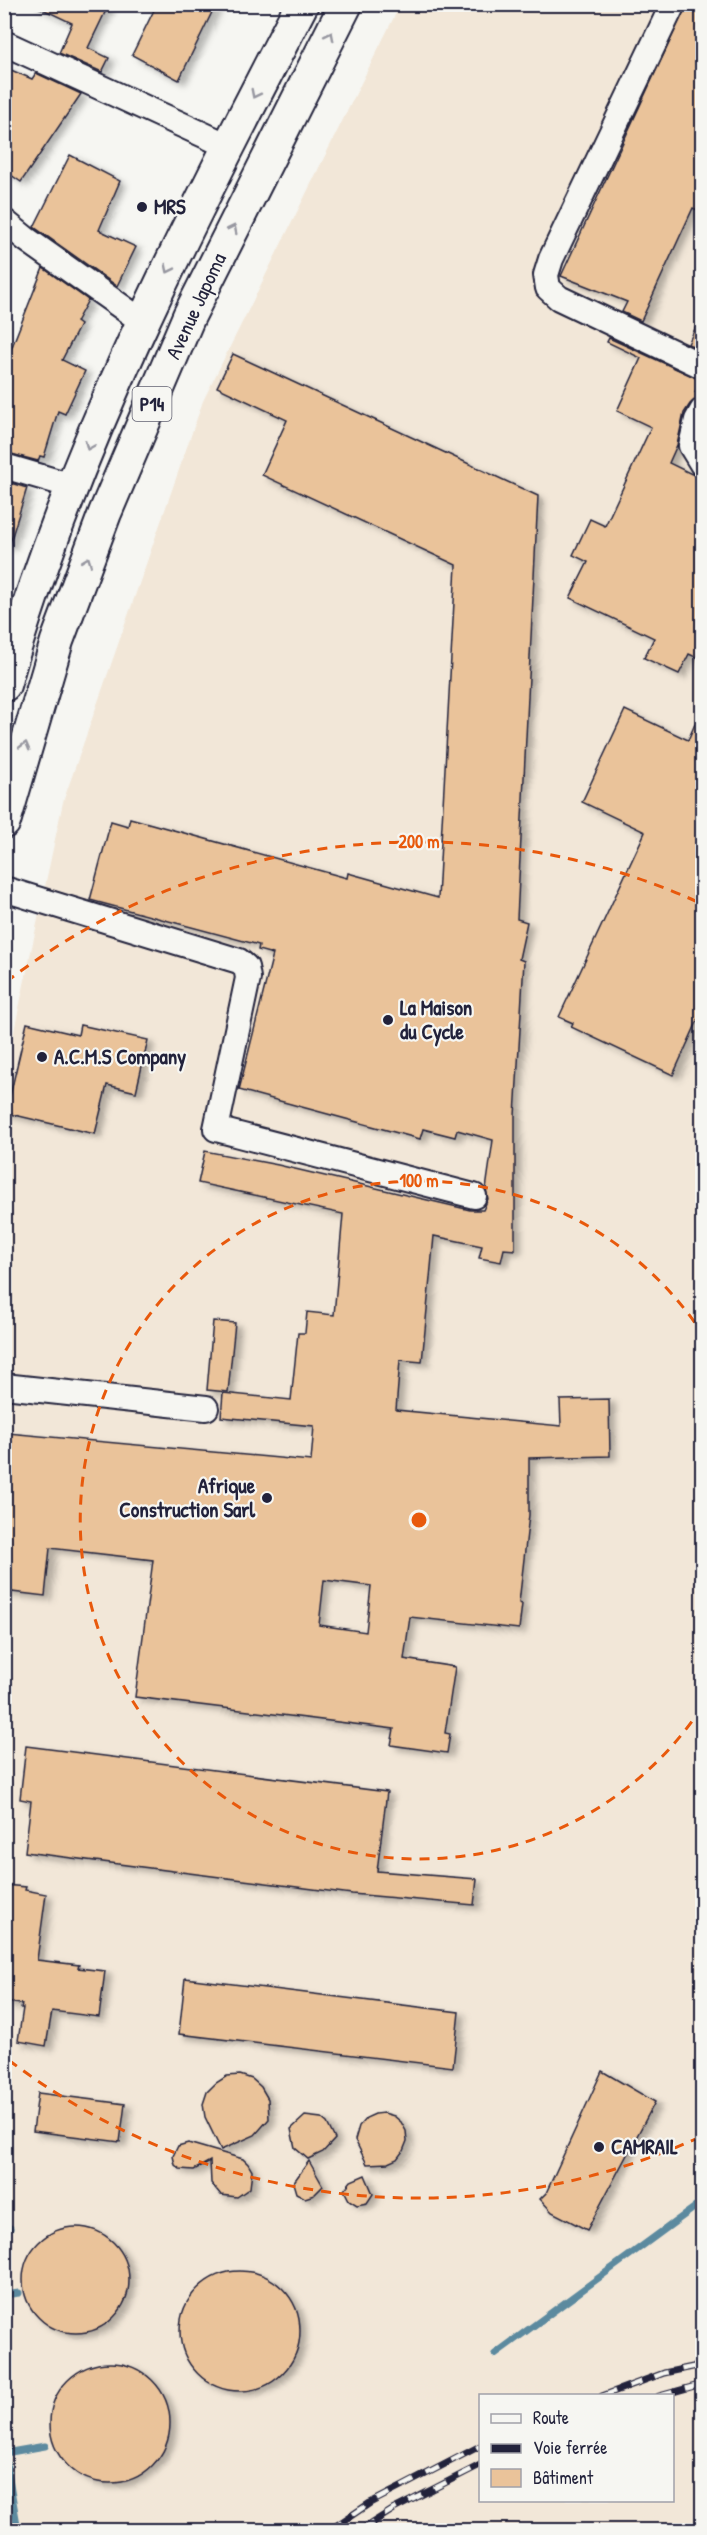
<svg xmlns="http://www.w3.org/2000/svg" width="707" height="2535" viewBox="0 0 707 2535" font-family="'Patrick Hand',sans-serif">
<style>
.built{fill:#f2e7d8;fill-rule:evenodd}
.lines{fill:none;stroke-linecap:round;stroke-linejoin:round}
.stream{stroke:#5c8a9f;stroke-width:7}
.building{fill:#eac39a;stroke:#22223b;stroke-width:1.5;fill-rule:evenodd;filter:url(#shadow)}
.minor-casing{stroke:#22223b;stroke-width:28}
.major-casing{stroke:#22223b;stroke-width:36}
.minor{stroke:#f6f6f2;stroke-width:24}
.major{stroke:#f6f6f2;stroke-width:32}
.rail-casing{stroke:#22223b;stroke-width:7}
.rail{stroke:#f6f6f2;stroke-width:4.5;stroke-dasharray:14;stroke-linecap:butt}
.oneway{stroke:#9797a0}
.ring{fill:none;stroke:#e8590c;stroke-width:3;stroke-dasharray:10 8}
.poi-dot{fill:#22223b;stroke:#f6f6f2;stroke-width:2}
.labels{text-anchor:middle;stroke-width:4.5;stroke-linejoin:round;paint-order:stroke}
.shield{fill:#f6f6f2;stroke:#626272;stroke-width:1.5}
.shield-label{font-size:20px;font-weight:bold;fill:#22223b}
.poi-label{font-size:21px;font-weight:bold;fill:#22223b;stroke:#f6f6f2;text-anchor:start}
.street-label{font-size:21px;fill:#22223b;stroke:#f6f6f2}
.centre{fill:#e8590c;stroke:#f6f6f2;stroke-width:3}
.ring-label{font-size:18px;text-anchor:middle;font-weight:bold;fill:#e8590c;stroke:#f6f6f2;stroke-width:4.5;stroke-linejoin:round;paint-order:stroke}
</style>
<defs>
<filter id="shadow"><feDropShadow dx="6" dy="4" stdDeviation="3" flood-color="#0004"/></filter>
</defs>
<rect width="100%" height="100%" fill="#f6f6f2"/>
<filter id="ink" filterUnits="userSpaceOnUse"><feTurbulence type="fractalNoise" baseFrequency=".0167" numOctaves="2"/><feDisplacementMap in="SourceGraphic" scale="12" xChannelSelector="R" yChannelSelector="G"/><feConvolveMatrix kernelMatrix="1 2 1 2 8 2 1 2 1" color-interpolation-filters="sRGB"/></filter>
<g filter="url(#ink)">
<path class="built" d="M400,5H702V2523L674,2530H5L4,1078L63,802L203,401ZM480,2396H672V2500H480Z"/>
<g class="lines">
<g class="stream">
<path d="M4,2231L10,2228"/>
<path d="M4,2295L19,2293"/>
<path d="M495,2354L702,2202"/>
<path d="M4,2449L18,2530"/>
<path d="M5,2453L45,2446"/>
</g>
</g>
<g class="building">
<path d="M32,4H109L88,48L109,58L102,72L59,53L72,23Z"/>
<path d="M157,4H216L179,80L132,55Z"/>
<path d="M687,4H702V212L693,208L641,321L622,312L627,302L561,276Z"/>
<path d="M4,67L32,79L36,73L81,94L21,182L4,170Z"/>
<path d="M70,155L120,181L99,230L136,247L117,286L34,227Z"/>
<path d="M43,268L88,300L76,322L80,325L62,360L85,371L65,414L58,411L44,457L40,456L38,461L4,452V367Z"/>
<path d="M702,313V350L688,344Z"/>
<path d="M609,338L701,380L695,392L701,394L690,404L684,413L677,445L669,463L702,479V660L689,654L679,674L644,658L654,638L570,598L588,562L573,555L590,519L605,526L651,427L617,411L641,358L607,342Z"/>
<path d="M233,354L538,496L517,919L527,922L519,959L524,961L515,1116V1250L504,1249L501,1262L479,1258L482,1246L434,1236L422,1362L400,1360L396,1410L561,1426L560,1400L609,1399L610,1456L529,1458V1515L519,1603L522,1604L519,1629L410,1617L404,1659L455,1667L445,1733L450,1734L447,1753L391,1745L394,1729L135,1697L153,1560L50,1548L45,1596L4,1591V1439H7L8,1433L311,1461L314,1426L221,1417L223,1393L291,1400L298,1333H305L307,1312L334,1315L343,1214L198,1183L205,1151L278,1165L470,1210H483L488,1199L486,1189L493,1140L457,1130L455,1137L423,1129L420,1139L239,1090L273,954L258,950L259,945L90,900L111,821L128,826L130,818L347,878L348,873L438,898L456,565L262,475L287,420L217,387ZM324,1580L371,1586L366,1632L319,1625Z"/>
<path d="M4,481L27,488L9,546H4Z"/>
<path d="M702,708V1011L673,1075L571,1027L573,1023L559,1017L645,832L582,802L625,710L688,740Z"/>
<path d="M27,1023L78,1035L80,1025L148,1040L136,1092L107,1085L95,1134L6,1113Z"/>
<path d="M213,1321L235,1323L228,1392L207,1390Z"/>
<path d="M26,1746L387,1792L377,1871L477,1879L474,1905L352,1894L25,1852L31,1801L20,1799Z"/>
<path d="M4,1885L26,1887L25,1890L46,1894L37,1960L79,1965L78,1968L105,1971L99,2017L52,2011L46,2046L18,2041L23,2008H21L22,2004L4,2002Z"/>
<path d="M185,1978L459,2012L453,2067L179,2034Z"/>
<path d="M602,2071L655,2102L587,2230L552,2212L540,2199L546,2193Z"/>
<path d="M240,2075L252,2079L261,2087L268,2099L269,2119L255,2135L221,2150L205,2117L203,2104L207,2092L216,2083L227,2076Z"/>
<path d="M38,2093L125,2104L120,2142L33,2131Z"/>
<path d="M384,2113L394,2116L401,2122L406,2131L407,2141L403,2151L397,2159L388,2163L367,2164L355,2140L359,2126L366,2118L375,2114Z"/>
<path d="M305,2116L321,2118L327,2123L335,2139L323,2152L308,2159L295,2148L291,2129Z"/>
<path d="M188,2143L243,2159L248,2164L252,2171L250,2188L237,2197L221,2195L211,2183L210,2161L194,2170L180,2169L175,2165L173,2156L178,2146Z"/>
<path d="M309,2161L323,2186L314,2195L305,2198L296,2193L293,2183Z"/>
<path d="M365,2175L373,2194L367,2203L357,2205L349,2200L344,2190L351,2181Z"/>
<circle cx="76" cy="2280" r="53"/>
<circle cx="240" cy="2331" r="60"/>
<circle cx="110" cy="2423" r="60"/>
</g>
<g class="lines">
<g class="minor-casing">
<g id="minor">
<path d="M673,4L551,259L546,275L548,288L559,298L702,366"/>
<path d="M4,43L228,146"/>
<path d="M4,221L26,239L143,322"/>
<path d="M702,411L697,420L691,446L702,464"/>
<path d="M4,466L72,486"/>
<path d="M4,889L239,961L246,967L248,978L216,1129L474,1196"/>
<path d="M4,1386L206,1408"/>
</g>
</g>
<g class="major-casing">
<g id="major">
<path d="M4,685C72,447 188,224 302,4"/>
<path d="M4,822L57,641L105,513L189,316L346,4"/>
</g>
</g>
<use href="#minor" class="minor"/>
<use href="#major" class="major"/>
<g class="rail-casing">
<g id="rail">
<path d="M602,2396L664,2373L702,2365"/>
<path d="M659,2396L702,2384"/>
<path d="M330,2530L370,2503L480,2446"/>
<path d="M361,2530L394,2509L480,2465"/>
</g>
</g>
<use href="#rail" class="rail"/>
</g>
<defs><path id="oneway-chevron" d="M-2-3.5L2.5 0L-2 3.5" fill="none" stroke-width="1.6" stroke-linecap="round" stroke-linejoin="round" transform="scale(1.5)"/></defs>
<g class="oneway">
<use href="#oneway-chevron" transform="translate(330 36) rotate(-63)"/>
<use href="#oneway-chevron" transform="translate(255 94) rotate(117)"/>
<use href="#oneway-chevron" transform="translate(233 229) rotate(-63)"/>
<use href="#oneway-chevron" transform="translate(169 269) rotate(116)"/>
<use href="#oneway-chevron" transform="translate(89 446) rotate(113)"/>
<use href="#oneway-chevron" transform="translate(87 561) rotate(-69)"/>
<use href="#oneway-chevron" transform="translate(25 746) rotate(-75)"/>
</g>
</g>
<g class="ring">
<path d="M702 1707A339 339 0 1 1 702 1333"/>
<path d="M700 2137A678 678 0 0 1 6 2058M6 982A678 678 0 0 1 700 903"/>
</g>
<g class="poi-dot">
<circle cx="142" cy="207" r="6"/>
<circle cx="388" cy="1020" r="6"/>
<circle cx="42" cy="1057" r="6"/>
<circle cx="267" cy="1498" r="6"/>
<circle cx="599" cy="2147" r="6"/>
</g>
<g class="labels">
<rect class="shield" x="132.5" y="387" width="39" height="34" rx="4.5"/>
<g class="shield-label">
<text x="152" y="411">P14</text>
</g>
<g class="poi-label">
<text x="154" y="214">MRS</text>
<text x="400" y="1015">La Maison<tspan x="400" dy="24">du Cycle</tspan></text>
<text x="54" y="1064">A.C.M.S Company</text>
<text x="255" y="1493" text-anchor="end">Afrique<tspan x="255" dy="24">Construction Sarl</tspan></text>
<text x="611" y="2154">CAMRAIL</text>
</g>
<g class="street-label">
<text transform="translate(196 306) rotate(-65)" y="7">Avenue Japoma</text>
</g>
</g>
<circle cx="419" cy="1520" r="9" class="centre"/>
<g class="ring-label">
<text x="419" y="848">200 m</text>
<text x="419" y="1187">100 m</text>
</g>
<rect width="707" height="2535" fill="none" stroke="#f6f6f2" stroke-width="24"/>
<rect x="12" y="12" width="683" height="2511" fill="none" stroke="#22223b" stroke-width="2" filter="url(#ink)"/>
<rect x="479" y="2394" width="195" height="108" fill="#f6f6f2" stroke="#a1a1a9" stroke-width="1.5"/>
<rect x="491" y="2414" width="30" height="9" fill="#f6f6f2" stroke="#a1a1a9" stroke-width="1.5"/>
<text x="533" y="2424" font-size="18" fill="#22223b">Route</text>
<rect x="491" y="2444" width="30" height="9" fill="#22223b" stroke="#a1a1a9" stroke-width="1.5"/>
<text x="533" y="2454" font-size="18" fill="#22223b">Voie ferrée</text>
<rect x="491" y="2469" width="30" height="18" fill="#eac39a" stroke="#a1a1a9" stroke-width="1.5"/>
<text x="533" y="2484" font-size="18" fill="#22223b">Bâtiment</text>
</svg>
